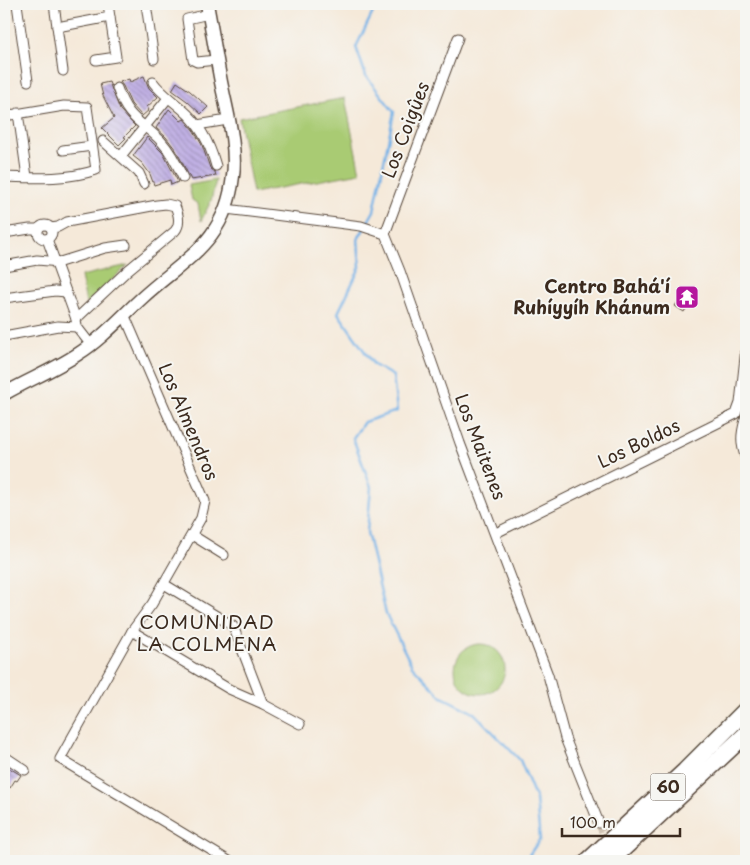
<svg xmlns="http://www.w3.org/2000/svg" width="750" height="865" viewBox="0 0 750 865" font-family="'Playpen Sans',sans-serif">
<style>
.green{fill:#a9cb73;stroke:#727a48}
.lines{fill:none;stroke-linecap:round;stroke-linejoin:round}
.stream{stroke:#75b2e7;stroke-width:2.5}
.building{fill:url(#building-back-hatch)}
.street-tunnel{stroke:#d0c3b4;stroke-width:9;stroke-dasharray:9 4.5;stroke-linecap:butt}
.street-casing{stroke:#57473a;stroke-width:11}
.secondary-casing{stroke:#57473a;stroke-width:15}
.highway-casing{stroke:#57473a;stroke-width:19}
.street{stroke:#fff;stroke-width:9}
.secondary{stroke:#fff;stroke-width:12}
.highway{stroke:#fff;stroke-width:16}
.labels{text-anchor:middle;stroke-width:4;stroke-linejoin:round;paint-order:stroke}
.shield{fill:#f6f6f2;stroke:#73675e;stroke-width:1}
.shield-label{font-size:16px;font-weight:bold;fill:#3b2a1e}
.street-label{font-size:18px;fill:#3b2a1e;stroke:#f6f6f2}
.poi-label{font-size:18px;font-weight:bold;fill:#3b2a1e;stroke:#f6f6f2;text-anchor:end}
.neighbourhood-label{font-size:19px;letter-spacing:1px;fill:#3b2a1e;stroke:#f6f6f2}
</style>
<defs>
<pattern id="building-back-hatch" width="6" height="6" patternUnits="userSpaceOnUse" patternTransform="scale(1.25)"><rect width="6" height="6" fill="#c1b1e5"/><path d="M-1 5l2 2M0 0l6 6M5-1l2 2" fill="none" stroke="#9e90b9"/></pattern>
</defs>
<rect width="100%" height="100%" fill="#f6f6f2"/>
<filter id="ink" filterUnits="userSpaceOnUse"><feTurbulence type="fractalNoise" baseFrequency=".02" numOctaves="2"/><feDisplacementMap in="SourceGraphic" scale="10" xChannelSelector="R" yChannelSelector="G"/><feConvolveMatrix kernelMatrix="1 2 1 2 8 2 1 2 1" color-interpolation-filters="sRGB"/></filter>
<filter id="wash" filterUnits="userSpaceOnUse"><feTurbulence type="fractalNoise" baseFrequency=".0096" numOctaves="4" result="noise"/><feDisplacementMap in="SourceGraphic" scale="20" xChannelSelector="R" yChannelSelector="G"/><feGaussianBlur stdDeviation="1.12" result="paint"/><feColorMatrix in="noise" values="0 0 0 0 0 0 0 0 0 0 0 0 0 0 0 0 0 1.4 0 .05"/><feComposite in="paint" operator="in"/></filter>
<g filter="url(#wash)">
<rect width="100%" height="100%" fill="#f5e9d9"/>
<g class="green">
<path d="M345,98L360,173L253,193L239,118Z"/>
<path d="M216,180L211,201L201,221L198,204L192,200L189,185Z"/>
<path d="M128,265L86,304L81,276Z"/>
<circle cx="480" cy="669" r="25"/>
</g>
<g class="lines">
<g class="stream">
<path d="M366,225L374,211L394,112L366,76L356,47L377,4"/>
<path d="M364,229L358,239L360,267L338,313L374,365L393,376L397,411L364,422L353,438L371,487L367,532L386,614L412,666L442,697L474,713L520,760L536,799L540,839L525,861"/>
</g>
</g>
<g id="blocks">
<g class="building">
<path d="M144,76L149,88L158,97L147,107L149,110L142,116L131,104L123,86L120,82L129,79L130,82Z"/>
<path d="M109,82L120,110L135,126L124,137L126,138L119,145L102,128L114,118L103,96L100,84Z"/>
<path d="M177,82L190,91L208,107L201,114L187,101L172,90Z"/>
<path d="M169,109L181,121L184,119L194,131L202,145L210,168L215,172L216,176L191,180L176,150L166,137L156,128Z"/>
<path d="M147,137L163,153L178,182L171,185L170,180L154,185L150,174L142,163L133,156Z"/>
<path d="M685,292L693,297L684,312L675,306Z"/>
<path d="M4,765L21,775L17,781L15,780L10,788L4,784Z"/>
</g>
</g>
</g>
<g filter="url(#ink)">
<use href="#blocks" fill-opacity="0" stroke="#57473a" stroke-width="1"/>
<g class="lines">
<path class="street-tunnel" d="M599,823L609,844"/>
<g class="street-casing">
<g id="street">
<path d="M17,4L28,81"/>
<path d="M54,4L63,71"/>
<path d="M146,4L154,59"/>
<path d="M209,14L187,19L193,60L197,62L216,60"/>
<path d="M57,27L110,17"/>
<path d="M96,60L116,57L108,4"/>
<path d="M153,82C161,93 172,100 182,109C200,124 210,144 216,166"/>
<path d="M117,88C128,120 140,120 161,141C171,152 177,164 183,178"/>
<path d="M18,113L27,177"/>
<path d="M4,116L64,106L87,107L96,170C67,180 34,178 4,177"/>
<path d="M197,125L228,120"/>
<path d="M103,141L139,173L144,184"/>
<path d="M63,150L92,146"/>
<path d="M121,156L168,98"/>
<path d="M226,209L361,226L385,234L400,271L460,443L548,675L565,738L599,823"/>
<circle cx="45" cy="232" r="7"/>
<path d="M51,228L58,227L67,222L157,205L166,204L175,206C178,213 181,224 175,231L128,270L76,319"/>
<path d="M4,233L30,229H38"/>
<path d="M385,234L458,38"/>
<path d="M47,239L76,319L77,327L91,345"/>
<path d="M4,266L37,260L60,262L105,248L126,245"/>
<path d="M4,298L55,291L66,292"/>
<path d="M124,314L205,501L201,518L152,604L132,631L60,759L229,861"/>
<path d="M4,336L58,326L77,327"/>
<path d="M745,420C741,434 740,444 746,458"/>
<path d="M496,533L736,414L740,403L746,348"/>
<path d="M192,535L224,555"/>
<path d="M164,584L233,626L263,704"/>
<path d="M132,631L229,689L263,704L300,724"/>
<path d="M4,756L25,770"/>
</g>
</g>
<g class="secondary-casing">
<path id="secondary" d="M4,394C28,380 54,370 78,354C102,339 122,316 143,297C186,258 226,241 233,176C237,146 227,112 221,82C216,56 212,30 207,4"/>
</g>
<g class="highway-casing">
<g id="highway">
<path d="M588,861L685,771L746,710"/>
<path d="M610,861L746,734"/>
</g>
</g>
<use href="#street" class="street"/>
<use href="#secondary" class="secondary"/>
<use href="#highway" class="highway"/>
</g>
</g>
<defs>
<g id="temple-square" transform="scale(1.25)"><rect x="-9" y="-9" width="18" height="18" rx="4" fill="#b5179e" stroke="#f6f6f2"/><path d="M0-6L5-2H3V0L6.5 2.5H4V6H1.5V3h-3V6H-4V2.5H-6.5L-3 0V-2H-5Z" fill="#fff"/></g>
</defs>
<g fill-rule="evenodd">
<use href="#temple-square" x="687" y="297"/>
</g>
<g class="labels">
<rect class="shield" x="650.5" y="773.5" width="35" height="27" rx="4"/>
<g class="shield-label">
<text x="668" y="793">60</text>
</g>
<g class="street-label">
<text transform="translate(406 130) rotate(-69)" y="6">Los Coigûes</text>
<text transform="translate(188 422) rotate(67)" y="6">Los Almendros</text>
<text transform="translate(639 444) rotate(-26)" y="6">Los Boldos</text>
<text transform="translate(480 447) rotate(69)" y="6">Los Maitenes</text>
</g>
<g class="poi-label">
<text x="670" y="293">Centro Bahá'í<tspan x="670" dy="21">Ruhíyyíh Khánum</tspan></text>
</g>
<g class="neighbourhood-label">
<text x="207" y="629">COMUNIDAD<tspan x="207" dy="22">LA COLMENA</tspan></text>
</g>
</g>
<rect width="750" height="865" fill="none" stroke="#f6f6f2" stroke-width="20"/>
<path d="M562 828v8h118v-8" fill="none" stroke="#3b2a1e" stroke-width="2.5"/>
<text x="570" y="828" font-size="15" fill="#3b2a1e" stroke="#f6f6f2" stroke-width="4" paint-order="stroke">100 m</text>
</svg>
